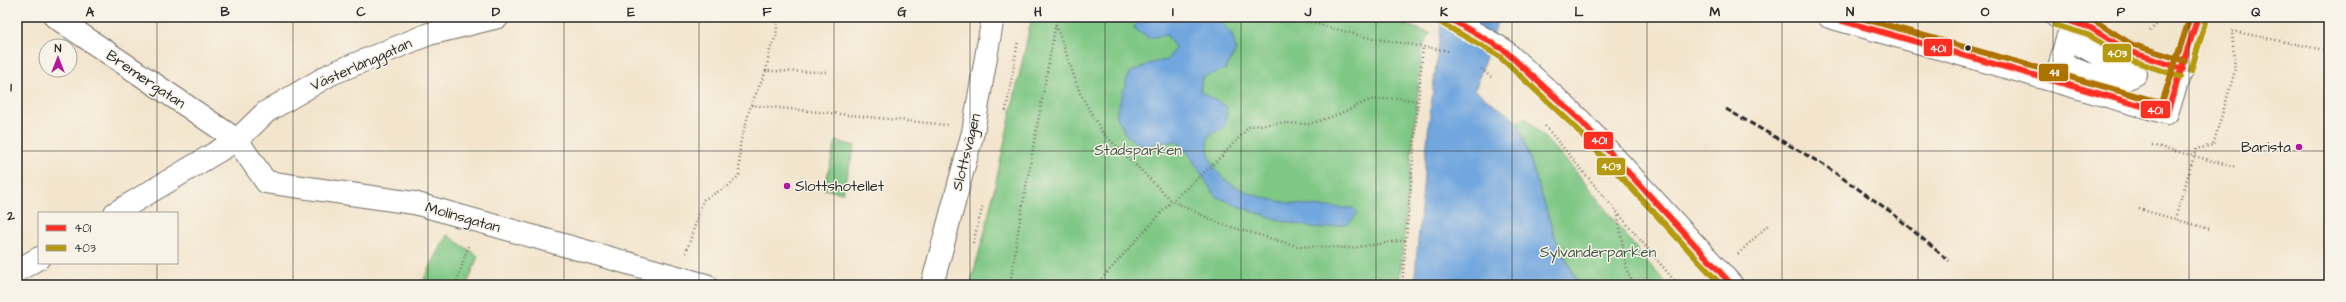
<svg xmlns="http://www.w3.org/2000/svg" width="2346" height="302" viewBox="0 0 2346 302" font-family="'Architects Daughter',sans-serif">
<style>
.green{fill:#7ec784;stroke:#547958}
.water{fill:#71a6de;stroke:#4e6884}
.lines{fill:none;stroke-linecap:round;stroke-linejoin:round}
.minor-casing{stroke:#716c64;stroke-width:24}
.major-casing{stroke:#716c64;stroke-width:24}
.path{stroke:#716c64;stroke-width:2.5;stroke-dasharray:1 3;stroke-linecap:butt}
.minor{stroke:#fff;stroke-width:22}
.major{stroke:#fff;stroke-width:22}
.rail{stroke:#2b2b2b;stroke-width:3;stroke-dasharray:6 3;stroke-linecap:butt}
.bus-1-casing{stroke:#f7f3e8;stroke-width:9}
.bus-2-casing{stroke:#f7f3e8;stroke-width:9}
.bus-3-casing{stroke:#f7f3e8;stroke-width:9}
.bus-1{stroke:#ff2e22;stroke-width:6}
.bus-2{stroke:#b59a0f;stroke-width:6}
.bus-3{stroke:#ae7200;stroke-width:6}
.grid{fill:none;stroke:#2b2b2b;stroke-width:1;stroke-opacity:0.55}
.bus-dot{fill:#2b2b2b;stroke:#f7f3e8;stroke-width:1.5}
.poi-dot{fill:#b5179e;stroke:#f7f3e8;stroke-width:1.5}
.labels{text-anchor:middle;stroke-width:3;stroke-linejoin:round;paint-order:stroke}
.street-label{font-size:15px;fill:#2b2b2b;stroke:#f7f3e8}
.poi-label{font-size:15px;fill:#2b2b2b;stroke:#f7f3e8;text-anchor:end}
.park-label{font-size:15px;fill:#445a46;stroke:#f7f3e8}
.line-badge{stroke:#f7f3e8;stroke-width:1.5}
.badge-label{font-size:11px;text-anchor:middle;font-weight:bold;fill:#fff}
.neatline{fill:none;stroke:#2b2b2b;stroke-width:1.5}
.grid-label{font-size:13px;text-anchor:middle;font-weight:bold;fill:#2b2b2b}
</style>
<rect width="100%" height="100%" fill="#f7f3e8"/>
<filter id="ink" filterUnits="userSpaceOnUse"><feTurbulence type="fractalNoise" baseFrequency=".025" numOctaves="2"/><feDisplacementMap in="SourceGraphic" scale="8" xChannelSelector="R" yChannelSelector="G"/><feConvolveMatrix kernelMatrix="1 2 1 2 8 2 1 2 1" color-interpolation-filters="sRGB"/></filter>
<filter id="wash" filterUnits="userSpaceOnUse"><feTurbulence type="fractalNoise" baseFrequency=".012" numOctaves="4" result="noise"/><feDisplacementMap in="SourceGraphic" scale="16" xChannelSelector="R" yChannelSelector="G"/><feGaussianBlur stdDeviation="0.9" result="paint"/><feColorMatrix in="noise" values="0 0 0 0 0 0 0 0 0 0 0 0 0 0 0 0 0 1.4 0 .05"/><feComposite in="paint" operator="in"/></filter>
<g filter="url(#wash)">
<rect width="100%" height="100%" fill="#f3e5cd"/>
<g class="green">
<path d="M1032,17H1382L1430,33L1422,49L1399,285H970L985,231Z"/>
<path d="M1525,117L1574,169L1643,257L1668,285L1579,284L1555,237L1518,122Z"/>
<path d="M836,141L855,146L842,193L824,189Z"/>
<path d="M447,235L478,256L467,285H421Z"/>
</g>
<g class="water">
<path d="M1139,17H1217L1232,34L1236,50L1226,69L1202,77L1200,91L1227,107L1224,127L1208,136C1200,203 1308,207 1353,208L1358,213L1349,223L1323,229L1286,222L1243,208L1215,196L1189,154L1177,141L1141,146L1126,135L1116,115L1129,73L1151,63L1167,60L1175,48L1167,35L1148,38L1134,28Z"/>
<path d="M1442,17H1499L1475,90L1518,122L1555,237L1579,285H1414L1429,122Z"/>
</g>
</g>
<g filter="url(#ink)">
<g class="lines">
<g class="minor-casing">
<g id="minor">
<path d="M55,17L237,140L266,182L414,203L706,285"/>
<path d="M1829,17L2167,113L2198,17"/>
<path d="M2057,17L2091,28L2128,51L2183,69"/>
<path d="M2067,38L2136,74C2115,89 2082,71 2060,64Z"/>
<path d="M115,213L237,140L266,112L331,74L429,34L498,17"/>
<path d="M17,271L39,258"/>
<path d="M932,285L973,132L993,17"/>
</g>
</g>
<g class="major-casing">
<path id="major" d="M1447,17L1504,50L1579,119L1732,285"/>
</g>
<g class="path">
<path d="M1291,17L1365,37L1449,51"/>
<path d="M1056,25L1080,93L1102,132L1172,201L1221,224L1297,246L1351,248L1406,240"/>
<path d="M2150,31L2164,17"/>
<path d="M1481,69L1491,77"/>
<path d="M766,71L770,49L776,36L778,17"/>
<path d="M751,105L766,71L826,72"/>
<path d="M1006,111L1018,41"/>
<path d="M1545,126L1678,285"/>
<path d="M2152,145L2236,167"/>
<path d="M2139,209L2210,229"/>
<path d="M1618,216L1627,271L1634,285"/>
<path d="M2175,219L2196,149L2213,145L2235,71L2232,31L2329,51"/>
<path d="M973,243L983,205"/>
<path d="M686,253L703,200L730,185L739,175L740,144L751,105L947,125"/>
<path d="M1738,254L1768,225"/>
<path d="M456,285L468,246"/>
<path d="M1010,285L1018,231L1057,17"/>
<path d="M1096,285L1172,201L1218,160L1250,126L1278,123L1309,124L1337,115L1370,100L1398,98L1418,101"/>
<path d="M1402,285L1423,46"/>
</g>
<use href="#minor" class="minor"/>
<use href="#major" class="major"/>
<path class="rail" d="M1726,109L1824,165L1891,212L1949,261"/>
<g class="bus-1-casing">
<g id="bus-1">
<path d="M1447,17L1504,50L1579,119L1732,285"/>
<path d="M1829,17L2167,113L2198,17"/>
<path d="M2057,17L2091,28L2128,51L2183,69"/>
</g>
</g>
<g class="bus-2-casing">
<g id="bus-2">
<path d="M1443,24L1499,56L1573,125L1721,285"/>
<path d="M2055,25L2088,35L2125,58L2181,77"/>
<path d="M2191,71L2206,19"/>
</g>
</g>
<g class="bus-3-casing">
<g id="bus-3">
<path d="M1858,17L2162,103L2190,17"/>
<path d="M2083,17L2095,21L2131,44L2185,61"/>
</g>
</g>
<use href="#bus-1" class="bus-1"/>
<use href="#bus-2" class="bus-2"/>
<use href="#bus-3" class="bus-3"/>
</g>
</g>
<path class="grid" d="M157,17V213M293,17V285M428,17V285M564,17V285M699,17V285M834,17V285M970,17V285M1105,17V285M1241,17V285M1376,17V285M1512,17V285M1647,17V285M1782,17V285M1918,17V285M2053,17V285M2189,17V285M17,151H2329M157,263V285"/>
<circle class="bus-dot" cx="1968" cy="48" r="3.5"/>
<g class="poi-dot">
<circle cx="2299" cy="147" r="4"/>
<circle cx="787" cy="186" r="4"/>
</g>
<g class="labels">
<g class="street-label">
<text transform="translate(361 64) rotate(-24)" y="5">Västerlånggatan</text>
<text transform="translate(146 79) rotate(34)" y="5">Bremergatan</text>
<text transform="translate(966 152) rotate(-76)" y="5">Slottsvägen</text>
<text transform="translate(463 217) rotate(16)" y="5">Molinsgatan</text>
</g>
<g class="poi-label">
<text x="2291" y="152">Barista</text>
<text x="795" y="191" text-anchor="start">Slottshotellet</text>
</g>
<g class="park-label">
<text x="1138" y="155">Stadsparken</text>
<text x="1598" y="257">Sylvanderparken</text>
</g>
</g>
<g class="line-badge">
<rect x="1923" y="38" width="30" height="19" rx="4" fill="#ff2e22"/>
<rect x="2102" y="43" width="30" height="20" rx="4" fill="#b59a0f"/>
<rect x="2038" y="63" width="31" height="19" rx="4" fill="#ae7200"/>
<rect x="2140" y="100" width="31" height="19" rx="4" fill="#ff2e22"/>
<rect x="1583" y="131" width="31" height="19" rx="4" fill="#ff2e22"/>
<rect x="1596" y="157" width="30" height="19" rx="4" fill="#b59a0f"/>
</g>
<g class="badge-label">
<text x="1938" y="52">401</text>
<text x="2117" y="57">403</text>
<text x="2054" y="76">411</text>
<text x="2155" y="114">401</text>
<text x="1599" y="144">401</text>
<text x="1611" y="170">403</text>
</g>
<rect width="2346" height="302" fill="none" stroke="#f7f3e8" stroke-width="44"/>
<rect x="38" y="212" width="140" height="52" fill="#f7f3e8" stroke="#a5a39c"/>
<rect x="46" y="225" width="20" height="6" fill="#ff2e22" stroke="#a5a39c"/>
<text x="74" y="232" font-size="12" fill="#2b2b2b">401</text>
<rect x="46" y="245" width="20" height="6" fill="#b59a0f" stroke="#a5a39c"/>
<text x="74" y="252" font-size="12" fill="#2b2b2b">403</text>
<g transform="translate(58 58)"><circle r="19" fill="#f7f3e8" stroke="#a5a39c"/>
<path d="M0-3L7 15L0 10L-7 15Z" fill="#b5179e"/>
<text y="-6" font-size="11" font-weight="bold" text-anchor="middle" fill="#2b2b2b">N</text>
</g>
<rect x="22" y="22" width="2302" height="258" class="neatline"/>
<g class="grid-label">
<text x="90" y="16">A</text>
<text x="225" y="16">B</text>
<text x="361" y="16">C</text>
<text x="496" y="16">D</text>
<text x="631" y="16">E</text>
<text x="767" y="16">F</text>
<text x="902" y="16">G</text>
<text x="1038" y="16">H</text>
<text x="1173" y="16">I</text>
<text x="1308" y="16">J</text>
<text x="1444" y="16">K</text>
<text x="1579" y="16">L</text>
<text x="1715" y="16">M</text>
<text x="1850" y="16">N</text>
<text x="1985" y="16">O</text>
<text x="2121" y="16">P</text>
<text x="2256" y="16">Q</text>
<text x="11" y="91">1</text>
<text x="11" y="220">2</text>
</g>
</svg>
